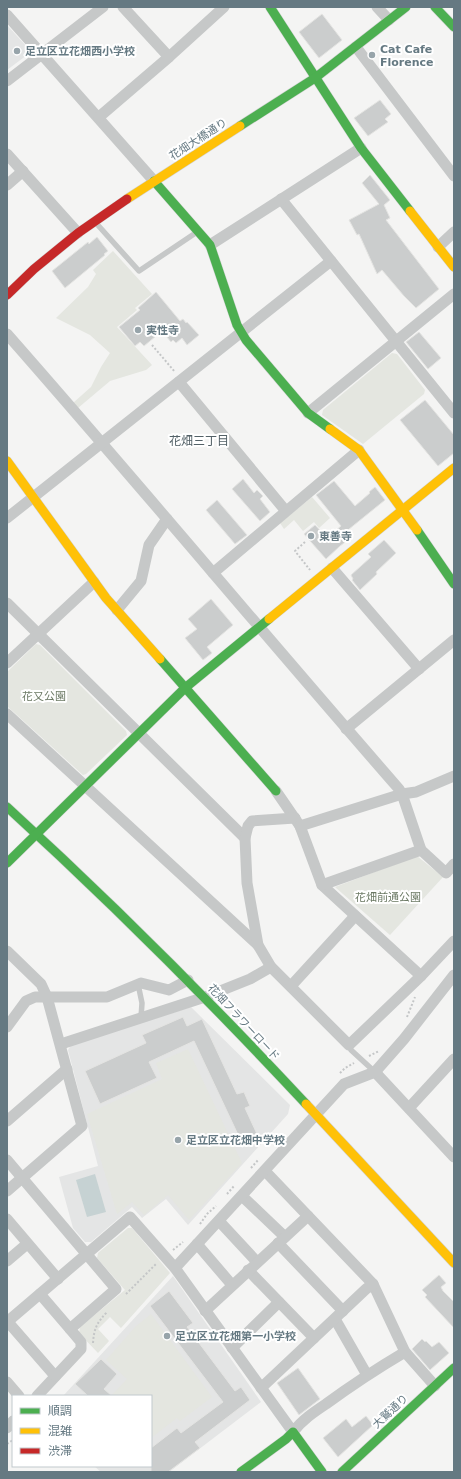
<svg xmlns="http://www.w3.org/2000/svg" width="461" height="1479" viewBox="0 0 461 1479" font-family="'DejaVu Sans','Noto Sans JP',sans-serif">
<style>
.built{fill:#e4e5e5}
.green{fill:#e4e6e0}
.water{fill:#c6d2d3}
.building{fill:#cbcdcd;stroke:#e4e4e2}
.lines{fill:none;stroke-linecap:round;stroke-linejoin:round}
.fast-casing{stroke:#d0d2d2;stroke-width:10}
.slow-casing{stroke:#d0d2d2;stroke-width:10}
.jam-casing{stroke:#d0d2d2;stroke-width:10}
.path{stroke:#c4c6c7;stroke-width:2;stroke-dasharray:2 2;stroke-linecap:butt}
.lane{stroke:#c6c8c8;stroke-width:5.5}
.street{stroke:#c6c8c8;stroke-width:11}
.fast{stroke:#4caf50;stroke-width:9}
.slow{stroke:#ffc107;stroke-width:9}
.jam{stroke:#c62828;stroke-width:9}
.poi-dot{fill:#97a4aa;stroke:#fff;stroke-width:1.5}
.labels{text-anchor:middle;stroke-width:4;stroke-linejoin:round;paint-order:stroke}
.poi-label{font-size:11px;font-weight:bold;fill:#657982;stroke:#fff;text-anchor:start}
.street-label{font-size:11px;fill:#657982;stroke:#fff}
.park-label{font-size:11px;fill:#6b7964;stroke:#fff}
.neighbourhood-label{font-size:12px;fill:#536167;stroke:#fff}
</style>
<rect width="100%" height="100%" fill="#f4f4f3"/>
<g class="built">
<path d="M7,25L26,46L27,55L7,70Z"/>
<path d="M191,1007L290,1105L288,1114L188,1225L166,1199L142,1218L132,1207L91,1242H85L73,1228L59,1177L98,1166L68,1050L71,1045Z"/>
<path d="M173,1276L261,1402L169,1472H101L94,1466H151V1396H63Z"/>
</g>
<g class="green">
<path d="M113,251L152,294L135,308L137,310L117,327L152,365L146,370L110,381L78,408L73,403L91,387L101,367L110,353L90,335L56,318L88,287L96,274L93,270Z"/>
<path d="M392,353L397,354L425,390L424,394L363,444L322,415L323,410Z"/>
<path d="M312,497L330,518L319,528L314,522L303,531L294,520L284,529L280,523Z"/>
<path d="M36,644L40,645L126,731L127,735L86,774L83,775L7,706V672Z"/>
<path d="M417,856L443,877L390,935L335,887Z"/>
<path d="M188,1049L242,1163L189,1220L168,1195L144,1215L132,1202L117,1214L87,1114L162,1079L156,1063Z"/>
<path d="M128,1228H132L170,1273L121,1328L110,1317L98,1329L109,1341L98,1353L79,1333L80,1327L125,1290L97,1258L98,1253Z"/>
<path d="M151,1314L212,1397L180,1421L177,1418L151,1438V1396H111L127,1379L106,1360L136,1326Z"/>
</g>
<path class="water" d="M95,1174L106,1212L87,1217L76,1180Z"/>
<g class="building">
<path d="M322,14L342,40L319,58L299,32Z"/>
<path d="M380,100L391,114L385,119L388,122L368,136L354,118Z"/>
<path d="M370,175L390,200L384,205L390,218L386,220L439,289L416,308L404,296L382,270L377,274L359,234L357,235L349,220L379,204L362,183Z"/>
<path d="M97,237L108,251L104,254L105,255L65,288L52,271L88,242L89,244Z"/>
<path d="M156,292L180,321L183,319L186,323L187,322L199,335L187,345L182,338L176,343L173,340L171,342L162,331L144,346L140,342L135,346L119,327L140,310L138,308Z"/>
<path d="M419,332L441,358L428,369L406,342Z"/>
<path d="M425,400L454,435V453L438,466L400,420Z"/>
<path d="M243,479L254,493L257,490L263,496L260,499L270,512L260,521L232,489Z"/>
<path d="M334,481L355,506L370,493L369,492L375,487L385,500L343,534L348,540L340,546L326,559L304,534L315,525L327,538L341,526L316,495Z"/>
<path d="M217,500L247,535L235,544L206,510Z"/>
<path d="M384,540L396,553L376,572L377,574L360,590L352,580L353,579L351,575L371,557L368,554Z"/>
<path d="M211,599L233,625L207,647L212,653L203,660L185,638L197,629L188,619Z"/>
<path d="M183,1017L187,1026L202,1019L237,1094L244,1092L250,1106L245,1108L257,1134L241,1141L194,1041L149,1062L157,1078L100,1104L85,1071L146,1043L142,1035Z"/>
<path d="M439,1275L446,1283L441,1287L443,1291L454,1302V1328L425,1297L427,1295L422,1290Z"/>
<path d="M169,1291L193,1323L187,1327L235,1391L241,1387L250,1400L195,1442L200,1448L168,1472H151V1448L177,1428L181,1433L223,1402L150,1306Z"/>
<path d="M422,1339L425,1342L426,1341L432,1347L439,1342L449,1353L430,1370L412,1349Z"/>
<path d="M101,1359L117,1374L104,1389L112,1396H88L75,1384Z"/>
<path d="M298,1368L320,1399L299,1415L277,1383Z"/>
<path d="M366,1416L373,1425L338,1457L323,1438L346,1419L352,1427Z"/>
</g>
<g class="lines">
<g class="fast-casing">
<g id="fast">
<path d="M270,7L361,148L410,211"/>
<path d="M435,7L454,27"/>
<path d="M240,126L315,78L406,7"/>
<path d="M154,181L210,245L237,325L246,340L308,413L330,429"/>
<path d="M417,530L454,584"/>
<path d="M160,659L276,791"/>
<path d="M7,807C111,902 210,1001 306,1104"/>
<path d="M7,863L185,688L269,619"/>
<path d="M241,1472L286,1439L293,1432L322,1472"/>
<path d="M342,1472L454,1368"/>
</g>
</g>
<g class="slow-casing">
<g id="slow">
<path d="M127,199L240,126"/>
<path d="M410,211L454,267"/>
<path d="M330,429L359,450L417,530"/>
<path d="M7,461L106,598L160,659"/>
<path d="M269,619L454,468"/>
<path d="M306,1104L454,1263"/>
</g>
</g>
<g class="jam-casing">
<path id="jam" d="M7,295L34,269L78,233L127,199"/>
</g>
<g class="path">
<path d="M152,345L175,372"/>
<path d="M305,542L295,551L310,570"/>
<path d="M407,1017L415,997"/>
<path d="M369,1056L379,1051"/>
<path d="M340,1073L345,1068L354,1063"/>
<path d="M251,1168L259,1159"/>
<path d="M227,1194L234,1186"/>
<path d="M200,1224L207,1214L216,1206"/>
<path d="M173,1250L183,1242"/>
<path d="M126,1294L157,1263"/>
<path d="M93,1343C94,1328 97,1323 107,1312"/>
<path d="M7,1444L13,1440"/>
</g>
<g class="lane">
<path d="M96,223L139,271L197,232"/>
<path d="M138,984L142,1003L141,1018"/>
<path d="M349,1045L351,1050L375,1072"/>
</g>
<g class="street">
<path d="M123,7L169,57"/>
<path d="M377,7L389,20"/>
<path d="M7,15L154,181"/>
<path d="M356,47L454,176"/>
<path d="M7,81L103,7"/>
<path d="M99,117L169,57L224,7"/>
<path d="M7,154L78,233"/>
<path d="M7,185L23,171"/>
<path d="M281,199L454,413"/>
<path d="M210,245L361,148"/>
<path d="M438,247L454,232"/>
<path d="M7,334C139,484 267,638 399,789L402,794L421,850L446,873L454,864"/>
<path d="M179,382L285,510"/>
<path d="M308,413L454,294"/>
<path d="M7,518L331,261"/>
<path d="M332,568L419,669"/>
<path d="M213,573L359,450"/>
<path d="M7,603L245,838"/>
<path d="M117,610L141,581L149,545L167,519"/>
<path d="M7,663L94,582"/>
<path d="M7,714L258,945"/>
<path d="M346,729L454,640"/>
<path d="M276,791L300,826L322,885L421,976"/>
<path d="M295,818L252,821L248,826L245,838L247,883L258,945L271,967L349,1045L421,976L454,941"/>
<path d="M300,826L402,794L416,792L454,776"/>
<path d="M322,885L421,850"/>
<path d="M7,951L41,984L47,997L82,1126L7,1191"/>
<path d="M291,986L355,916"/>
<path d="M7,1027L26,1001L35,997H107L141,983L169,990L188,980"/>
<path d="M61,1044L205,997L250,979L271,967"/>
<path d="M375,1072L454,1157"/>
<path d="M409,1108L454,1059"/>
<path d="M7,1121L67,1069"/>
<path d="M7,1160L116,1289L70,1329L81,1342V1349L37,1396"/>
<path d="M265,1171L373,1284L405,1352L435,1386"/>
<path d="M242,1196L285,1237"/>
<path d="M7,1219L58,1279"/>
<path d="M219,1221L257,1262"/>
<path d="M278,1243L343,1311"/>
<path d="M197,1244L232,1285"/>
<path d="M7,1261L27,1244"/>
<path d="M175,1268L344,1084L375,1072L404,1039L454,975"/>
<path d="M248,1270L314,1338"/>
<path d="M40,1294L70,1329"/>
<path d="M205,1311L308,1216"/>
<path d="M335,1319L367,1375"/>
<path d="M7,1322L130,1217L175,1268L293,1432C302,1420 314,1412 326,1404C352,1385 378,1368 405,1352"/>
<path d="M8,1322L55,1376"/>
<path d="M232,1348L279,1302"/>
<path d="M7,1382L19,1396"/>
<path d="M261,1388L366,1289L373,1284"/>
<path d="M7,1428L13,1421"/>
</g>
<use href="#fast" class="fast"/>
<use href="#slow" class="slow"/>
<use href="#jam" class="jam"/>
</g>
<g class="poi-dot">
<circle cx="17" cy="51" r="4"/>
<circle cx="372" cy="55" r="4"/>
<circle cx="138" cy="330" r="4"/>
<circle cx="311" cy="536" r="4"/>
<circle cx="178" cy="1140" r="4"/>
<circle cx="167" cy="1336" r="4"/>
</g>
<g class="labels">
<g class="poi-label">
<text x="380" y="53">Cat Cafe<tspan x="380" dy="13">Florence</tspan></text>
<text x="25" y="55">足立区立花畑西小学校</text>
<text x="146" y="334">実性寺</text>
<text x="319" y="540">東善寺</text>
<text x="186" y="1144">足立区立花畑中学校</text>
<text x="175" y="1340">足立区立花畑第一小学校</text>
</g>
<g class="street-label">
<text transform="translate(198 139) rotate(-33)" y="4">花畑大橋通り</text>
<text transform="translate(244 1022) rotate(47)" y="4">花畑フラワーロード</text>
<text transform="translate(390 1411) rotate(-43)" y="4">大鷲通り</text>
</g>
<g class="park-label">
<text x="44" y="700">花又公園</text>
<text x="388" y="901">花畑前通公園</text>
</g>
<g class="neighbourhood-label">
<text x="199" y="445">花畑三丁目</text>
</g>
</g>
<rect width="461" height="1479" fill="none" stroke="#657982" stroke-width="16"/>
<rect x="12" y="1395" width="140" height="72" fill="#ffffff" stroke="#c1c9cd"/>
<rect x="20" y="1408" width="20" height="6" fill="#4caf50" stroke="#c1c9cd"/>
<text x="48" y="1415" font-size="12" fill="#657982">順調</text>
<rect x="20" y="1428" width="20" height="6" fill="#ffc107" stroke="#c1c9cd"/>
<text x="48" y="1435" font-size="12" fill="#657982">混雑</text>
<rect x="20" y="1448" width="20" height="6" fill="#c62828" stroke="#c1c9cd"/>
<text x="48" y="1455" font-size="12" fill="#657982">渋滞</text>
</svg>
